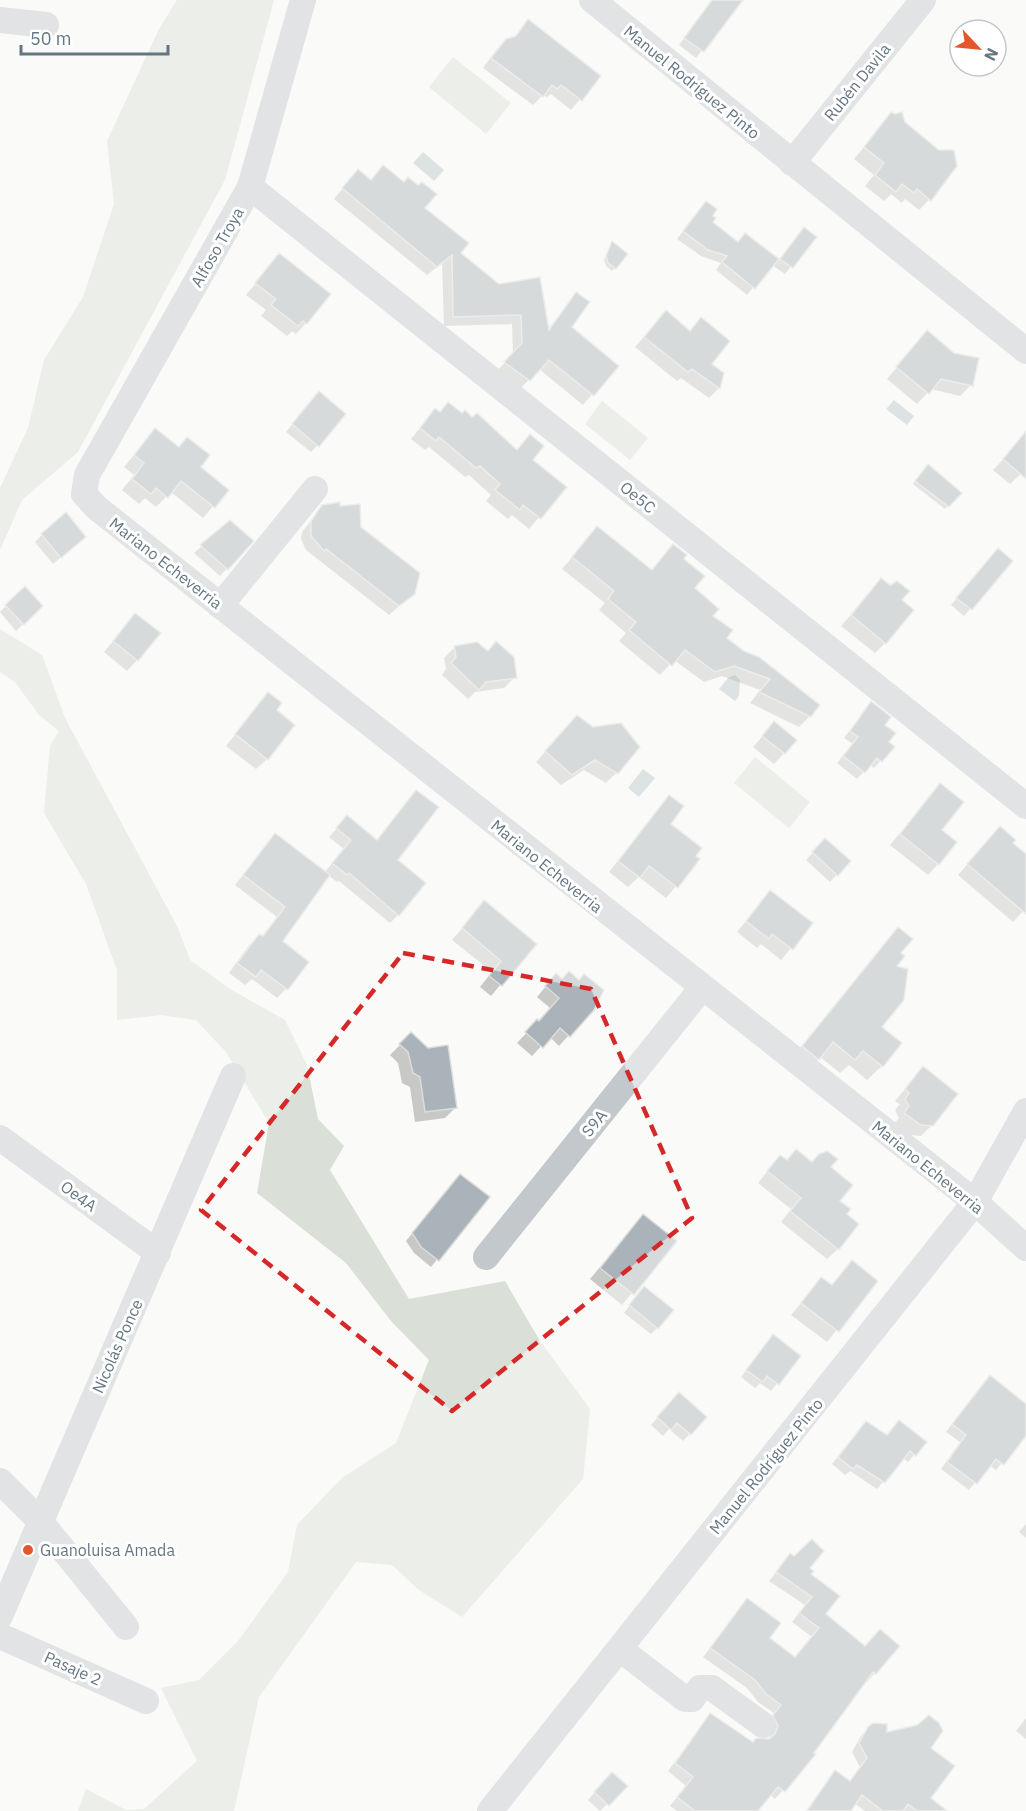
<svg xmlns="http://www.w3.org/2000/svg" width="1026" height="1811" viewBox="0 0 1026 1811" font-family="'IBM Plex Sans',sans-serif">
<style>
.green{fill:#dadfd7}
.water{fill:#bbc7cb}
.shadow{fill:#0003}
.building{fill:#aab3b9;stroke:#dcdcda;stroke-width:1.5}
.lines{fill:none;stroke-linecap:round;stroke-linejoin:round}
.minor{stroke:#c3c8cc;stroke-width:26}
.marked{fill:none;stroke:#d62828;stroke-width:4.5;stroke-dasharray:12 8;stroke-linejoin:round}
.poi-dot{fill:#e4572e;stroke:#fff;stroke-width:2}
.labels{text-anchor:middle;stroke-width:6;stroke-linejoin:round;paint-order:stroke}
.street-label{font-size:16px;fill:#657683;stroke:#fff}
.poi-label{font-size:16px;fill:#657683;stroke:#fff;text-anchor:start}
</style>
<rect width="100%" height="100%" fill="#fafaf8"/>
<g class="green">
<path d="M177,0H274L225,180L78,452L22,500L0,550V488L28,428L44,360L83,297L114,204L107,141L159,29Z"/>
<path d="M453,57L511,103L486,134L429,87Z"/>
<path d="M602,401L648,438L630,460L585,424Z"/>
<path d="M0,629L42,655L65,718L178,928L190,960L230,989L285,1020L307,1065L318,1119L344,1146L330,1170L409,1299L505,1281L540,1341L590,1409L583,1479L462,1617L419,1590L392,1565L356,1562L259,1697L234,1811H78L86,1789L126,1810L144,1809L197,1761L161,1688L199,1680L238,1641L288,1572L297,1525L342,1478L396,1443L429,1360L391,1321L346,1263L257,1193L269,1123L226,1052L196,1020L161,1015L117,1020V970L86,884L44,813L50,746L59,731L39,715L15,682L0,672Z"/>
<path d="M755,757L810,802L789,828L734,783Z"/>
</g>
<g class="water">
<path d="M423,152L444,170L434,181L413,163Z"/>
<path d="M894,400L914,416L907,425L886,409Z"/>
<path d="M735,675L740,680L739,696L735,701L719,689L728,678Z"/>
<path d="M643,769L655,778L639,797L628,788Z"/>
</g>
<g class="shadow">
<path d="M712,0H741L696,58L679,45Z"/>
<path d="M529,21L599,76L571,110L551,94L547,97L543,95L533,105L483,68L496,50L506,40L513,38Z"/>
<path d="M892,114L929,200L919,210L905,199L902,203L891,194L884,201L865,186L874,175L854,159Z"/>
<path d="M374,177L423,208L459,254L547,330L577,294L570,327L616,366L583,405L539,369L519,390L496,372L513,354L512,324L444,326L442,263L427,275L334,199L349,181H370Z"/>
<path d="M706,203L711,222L737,243L745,235L778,261L804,229L815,237L785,274L772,265L747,295L716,270L721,263L701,256L677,239Z"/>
<path d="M612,243L615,268L612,271L606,266L604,260Z"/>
<path d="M279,255L306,323L296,334L292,331L287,336L261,316L266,310L246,295Z"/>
<path d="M666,312L689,332L701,319L710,364L719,388L709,398L681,378L677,381L635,347Z"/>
<path d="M927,332L971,385L960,396L931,389L917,404L887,379Z"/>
<path d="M312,400L317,446L311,452L286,432Z"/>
<path d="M448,404L516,451L530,436L531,460L565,487L529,529L512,515L508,519L486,501L491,495L469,475L465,477L429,447L425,450L411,439L435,410L439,413Z"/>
<path d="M155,430L178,448L187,439L198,468L227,490L203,518L171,492L156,507L145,498L139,504L122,490L134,475L124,467Z"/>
<path d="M1026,435V469L1010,484L993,470Z"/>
<path d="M925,469L959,493L945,509L913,484Z"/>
<path d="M322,507L359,527L414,593L389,615L306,550L301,539L302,532Z"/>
<path d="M230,522L252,541L220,576L194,553Z"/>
<path d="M597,528L651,571L673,546L682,559L693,588L725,639L743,652L810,716L799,727L750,703L760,690L722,676L704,682L674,660L660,675L619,641L626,633L599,610L605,603L562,569Z"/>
<path d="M42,535L77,544L53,564L35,542Z"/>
<path d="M991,557L1011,561L964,616L951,605Z"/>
<path d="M881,580L900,601L885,643L875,653L841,626Z"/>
<path d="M24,588L41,606L16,631L0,612Z"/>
<path d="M135,615L137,660L127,671L104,652Z"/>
<path d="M455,647L487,652L515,677L504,688L475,692L468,699L442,675L446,669L444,658Z"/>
<path d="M268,694L275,710L267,759L256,769L226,746Z"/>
<path d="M871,703L883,725L887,742L893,747L874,768L870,765L857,779L837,763L853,744L844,738Z"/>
<path d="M774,723L784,753L774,764L753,747Z"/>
<path d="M567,728L616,773L606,783L584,770L561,785L536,762Z"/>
<path d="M940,785L938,864L928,875L890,845Z"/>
<path d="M416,792L396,860L398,915L390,923L339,881L337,882L328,875L281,941L286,989L277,998L252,979L245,985L229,973L249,945L259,936L262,937L277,917L235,885L266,845L324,873L344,849L329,837L347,817L376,841Z"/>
<path d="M669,797L668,824L698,860L666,898L639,877L628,887L609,872Z"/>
<path d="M1000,828L1011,843L1026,856V908L1013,922L958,875Z"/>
<path d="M825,840L849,862L830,882L806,860Z"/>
<path d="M770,892L811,924L781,960L761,944L757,948L737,932Z"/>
<path d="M484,903L535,944L491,996L480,987L492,972L452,940Z"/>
<path d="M898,929L899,953L880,1027L882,1066L867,1080L849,1065L840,1073L820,1057L804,1073L789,1061Z"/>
<path d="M562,980L593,1009L559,1046L550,1037L532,1056L517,1043L550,1008L537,997L547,985Z"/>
<path d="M411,1034L456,1107L445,1118L415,1122L410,1087L402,1083L398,1063L390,1055Z"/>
<path d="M923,1068L932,1125L921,1136L910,1135L894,1124L899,1118L895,1110L900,1104L895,1101Z"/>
<path d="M786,1161L829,1167L845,1215L838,1249L827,1259L781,1222L791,1209L758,1183L770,1168Z"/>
<path d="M453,1183L487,1197L431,1267L414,1253L406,1241Z"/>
<path d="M643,1216L675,1241L622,1305L590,1279Z"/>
<path d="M852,1262L876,1281L827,1342L791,1315L822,1279L831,1286Z"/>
<path d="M638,1295L657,1328L651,1334L624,1313Z"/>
<path d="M773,1336L799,1356L771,1391L760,1383L755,1388L741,1377Z"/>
<path d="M983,1384L1026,1406V1434L996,1470L989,1465L969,1490L941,1469L960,1442L946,1432Z"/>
<path d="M672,1401L705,1417L683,1441L669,1429L663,1436L651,1425Z"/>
<path d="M866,1423L886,1437L925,1442L908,1462L903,1458L877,1489L850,1471L845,1475L832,1464Z"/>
<path d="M1026,1524V1538L1019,1532Z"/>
<path d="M790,1555L808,1568L824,1615L875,1673L867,1682L866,1680L812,1753L814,1754L775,1799L770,1795L756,1811H677L670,1806L686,1786L668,1771L710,1714L752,1743L769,1740L770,1735L766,1724L774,1713L758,1702L747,1688L703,1657L747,1600L768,1638L794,1659L812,1637L792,1622L805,1605L769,1581Z"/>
<path d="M1026,1718V1739L1016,1731Z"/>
<path d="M869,1728L886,1734L929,1799L933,1811H865L854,1803L849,1811H806L835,1772L849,1782L860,1767L852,1752L861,1736Z"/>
<path d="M605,1780L626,1786L600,1811L588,1800Z"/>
</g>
<g class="building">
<path d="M712,0H743L704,52L684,38Z"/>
<path d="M528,19L601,76L582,101L561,85L557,89L552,85L543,97L491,58L506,39L516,36Z"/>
<path d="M891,112L895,114L902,112L905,122L939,150H954L957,166L931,201L917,189L914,193L902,184L896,192L875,175L884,163L864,147Z"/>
<path d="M383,165L404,182L408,177L418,185L422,182L437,194L425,208L469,243L461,253L499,284L540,277L549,330L576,292L590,302L572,327L619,366L594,396L549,360L530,381L504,362L522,343L521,315L453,317L452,255L437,267L342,188L358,169L371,180Z"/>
<path d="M706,201L717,209L713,216L716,218L713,222L738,242L745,233L779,259L755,289L722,262L727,256L708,250L683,231Z"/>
<path d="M804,227L817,237L793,268L780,259Z"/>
<path d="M612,241L628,254L616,269L608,263L606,256Z"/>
<path d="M279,253L331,294L307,324L303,321L298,326L271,305L276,299L255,283Z"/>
<path d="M666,310L690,331L701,317L730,341L712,364L724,373L720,389L692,369L688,372L644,337Z"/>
<path d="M927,330L954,353L979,358L973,386L941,379L929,394L896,367Z"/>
<path d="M319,391L346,414L319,447L292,424Z"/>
<path d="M448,402L462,413L465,410L472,417L477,413L517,450L530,434L544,446L533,460L567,487L541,519L523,505L520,510L495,490L500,484L480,466L476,468L439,437L436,441L420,428L435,408L440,412Z"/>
<path d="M155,428L179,447L187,437L210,455L201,467L229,490L215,508L181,481L168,498L156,488L151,494L132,479L144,463L134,455Z"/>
<path d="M1026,431V479L1003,459Z"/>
<path d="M928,464L962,493L949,507L915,481Z"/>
<path d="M340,502V506L360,504L361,527L420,573L415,594L399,606L326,549L324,551L311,536V521L322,505Z"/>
<path d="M66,512L86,537L61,558L41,534Z"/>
<path d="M230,520L254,541L228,570L200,545Z"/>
<path d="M597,526L652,570L673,544L687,555L684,559L705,576L695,588L719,609L713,616L733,630L727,638L744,651L759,657L820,705L811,717L759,692L770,679L734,666L715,672L685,650L672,666L629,630L636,622L608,599L614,591L572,557Z"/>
<path d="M998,548L1013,561L972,610L956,598Z"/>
<path d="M881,578L890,585L897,581L910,591L902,600L914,610L886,644L851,615Z"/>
<path d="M25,586L43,606L24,625L5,605Z"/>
<path d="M135,613L161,633L138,661L113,641Z"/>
<path d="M496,641L514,657L517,678L486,682L479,690L451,663L456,657L454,646L477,642L488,651Z"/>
<path d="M268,692L282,703L277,710L295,725L268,760L235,734Z"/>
<path d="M871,701L891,717L885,725L896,733L889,742L895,747L882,762L877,758L865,773L843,756L858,737L850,731Z"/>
<path d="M577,715L593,727L621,723L640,747L618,774L595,760L572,775L545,751Z"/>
<path d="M774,721L797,740L785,754L762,736Z"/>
<path d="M940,783L964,802L942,830L957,842L939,865L900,834Z"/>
<path d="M416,790L439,807L398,860L426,883L399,916L349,873L347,875L332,863L351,840L336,828L347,815L377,840Z"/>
<path d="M669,795L684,806L671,824L702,848L696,856L700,859L678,888L649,866L640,878L618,861Z"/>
<path d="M1000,826L1016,840L1013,843L1026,854V914L967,864Z"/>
<path d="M275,833L330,875L283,941L309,962L288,990L261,970L256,977L237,963L259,934L263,936L285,907L243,875Z"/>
<path d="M825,838L851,861L838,876L812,852Z"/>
<path d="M770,890L813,923L793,950L772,934L769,939L746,921Z"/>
<path d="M484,900L537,944L502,986L489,976L501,961L462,928Z"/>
<path d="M898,927L913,939L901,953L905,956L897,966L908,969L904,1000L882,1027L902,1043L883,1067L863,1051L855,1060L833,1042L819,1060L802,1046Z"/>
<path d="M569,971L579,980L584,974L604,990L594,1010L570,1037L560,1028L543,1048L525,1032L537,1019L539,1021L559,998L545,986L556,973L562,979Z"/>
<path d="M411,1032L428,1048L448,1045L457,1108L425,1112L420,1077L413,1073L408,1052L399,1044Z"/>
<path d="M923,1066L958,1094L933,1126L921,1125L904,1113L909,1106L905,1099L909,1093L905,1089Z"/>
<path d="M796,1149L812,1162L819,1154L827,1151L838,1159L831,1167L853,1185L840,1201L851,1209L847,1214L859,1224L839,1250L790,1211L801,1198L767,1171L780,1155L787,1160Z"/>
<path d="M460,1174L490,1197L439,1261L421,1247L412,1233Z"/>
<path d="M643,1214L677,1241L634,1295L600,1268Z"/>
<path d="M852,1260L878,1281L839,1332L801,1303L821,1277L832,1285Z"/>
<path d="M644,1286L674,1310L658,1329L629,1305Z"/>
<path d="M773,1334L801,1356L779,1385L767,1376L763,1382L746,1370Z"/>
<path d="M990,1375L1026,1404V1436L1004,1465L996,1459L977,1484L947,1462L966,1435L952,1424Z"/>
<path d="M679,1392L707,1417L691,1435L677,1423L671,1430L657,1417Z"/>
<path d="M899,1420L927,1442L916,1456L910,1451L885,1483L857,1465L853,1469L838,1457L866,1421L887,1435Z"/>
<path d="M812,1539L824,1551L810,1568L814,1571L811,1574L840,1596L826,1614L865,1646L880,1629L900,1646L876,1674L873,1672L814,1753L816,1754L785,1792L778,1787L758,1811H695L677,1797L693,1777L675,1763L710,1713L753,1742L756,1738L769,1739L775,1734L778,1726L773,1715L781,1705L766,1694L755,1680L710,1648L747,1598L781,1623L770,1638L795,1657L819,1628L799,1613L812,1597L776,1572L790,1553L794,1556Z"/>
<path d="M929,1715L939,1723L943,1731L931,1748L955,1766L931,1798L947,1811H917L908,1804L903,1811H883L862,1795L851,1811H807L835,1770L850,1781L867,1758L859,1743L868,1727L873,1723L887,1724V1732L917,1725Z"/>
<path d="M612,1772L628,1786L609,1806L594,1792Z"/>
</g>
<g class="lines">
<g class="minor">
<path d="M303,0L250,187L87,475L84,494L97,508L975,1202L1026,1248"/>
<path d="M592,0L1026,351"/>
<path d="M0,20L46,25"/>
<path d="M792,163L923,0"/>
<path d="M250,187L1026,806"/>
<path d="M220,606L315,489"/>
<path d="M0,1138L158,1253"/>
<path d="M486,1257L701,989"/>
<path d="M0,1481L40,1521L126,1627"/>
<path d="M0,1616L233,1076"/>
<path d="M0,1636L146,1701"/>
<path d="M620,1649L685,1699H692L700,1688H712L763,1725"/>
<path d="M490,1811L975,1202L1026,1111"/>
</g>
</g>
<path d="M0 0H1026V1811H0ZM403,953L591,989L692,1218L452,1411L201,1210Z" fill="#fafaf8" fill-opacity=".55" fill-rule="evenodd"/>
<path class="marked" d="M403,953L591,989L692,1218L452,1411L201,1210Z"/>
<circle class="poi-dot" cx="28" cy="1550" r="6"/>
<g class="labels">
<g class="street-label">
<text transform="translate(692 82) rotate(39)" y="6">Manuel Rodríguez Pinto</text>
<text transform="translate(857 82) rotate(-51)" y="6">Rubén Davila</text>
<text transform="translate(217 247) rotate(-60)" y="6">Alfoso Troya</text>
<text transform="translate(638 497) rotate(39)" y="6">Oe5C</text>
<text transform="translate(166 563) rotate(38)" y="6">Mariano Echeverria</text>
<text transform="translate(547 866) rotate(39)" y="6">Mariano Echeverria</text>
<text transform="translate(594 1123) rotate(-51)" y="6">S9A</text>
<text transform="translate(928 1167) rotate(39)" y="6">Mariano Echeverria</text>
<text transform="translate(79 1196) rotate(36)" y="6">Oe4A</text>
<text transform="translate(117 1346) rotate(-66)" y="6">Nicolás Ponce</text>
<text transform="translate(766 1466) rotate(-51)" y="6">Manuel Rodríguez Pinto</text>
<text transform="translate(73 1668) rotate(24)" y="6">Pasaje 2</text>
</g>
<g class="poi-label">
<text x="40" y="1556">Guanoluisa Amada</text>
</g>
</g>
<g transform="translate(978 48) rotate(116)"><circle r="28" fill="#ffffff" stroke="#c1c8cd" stroke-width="1.5"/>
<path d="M0-4.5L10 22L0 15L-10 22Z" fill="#e4572e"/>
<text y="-9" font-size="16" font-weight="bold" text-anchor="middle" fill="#657683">N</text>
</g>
<path d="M21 45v9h147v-9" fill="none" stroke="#657683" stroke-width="3"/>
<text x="30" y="45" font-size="18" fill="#657683" stroke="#ffffff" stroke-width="4.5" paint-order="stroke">50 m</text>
</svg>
